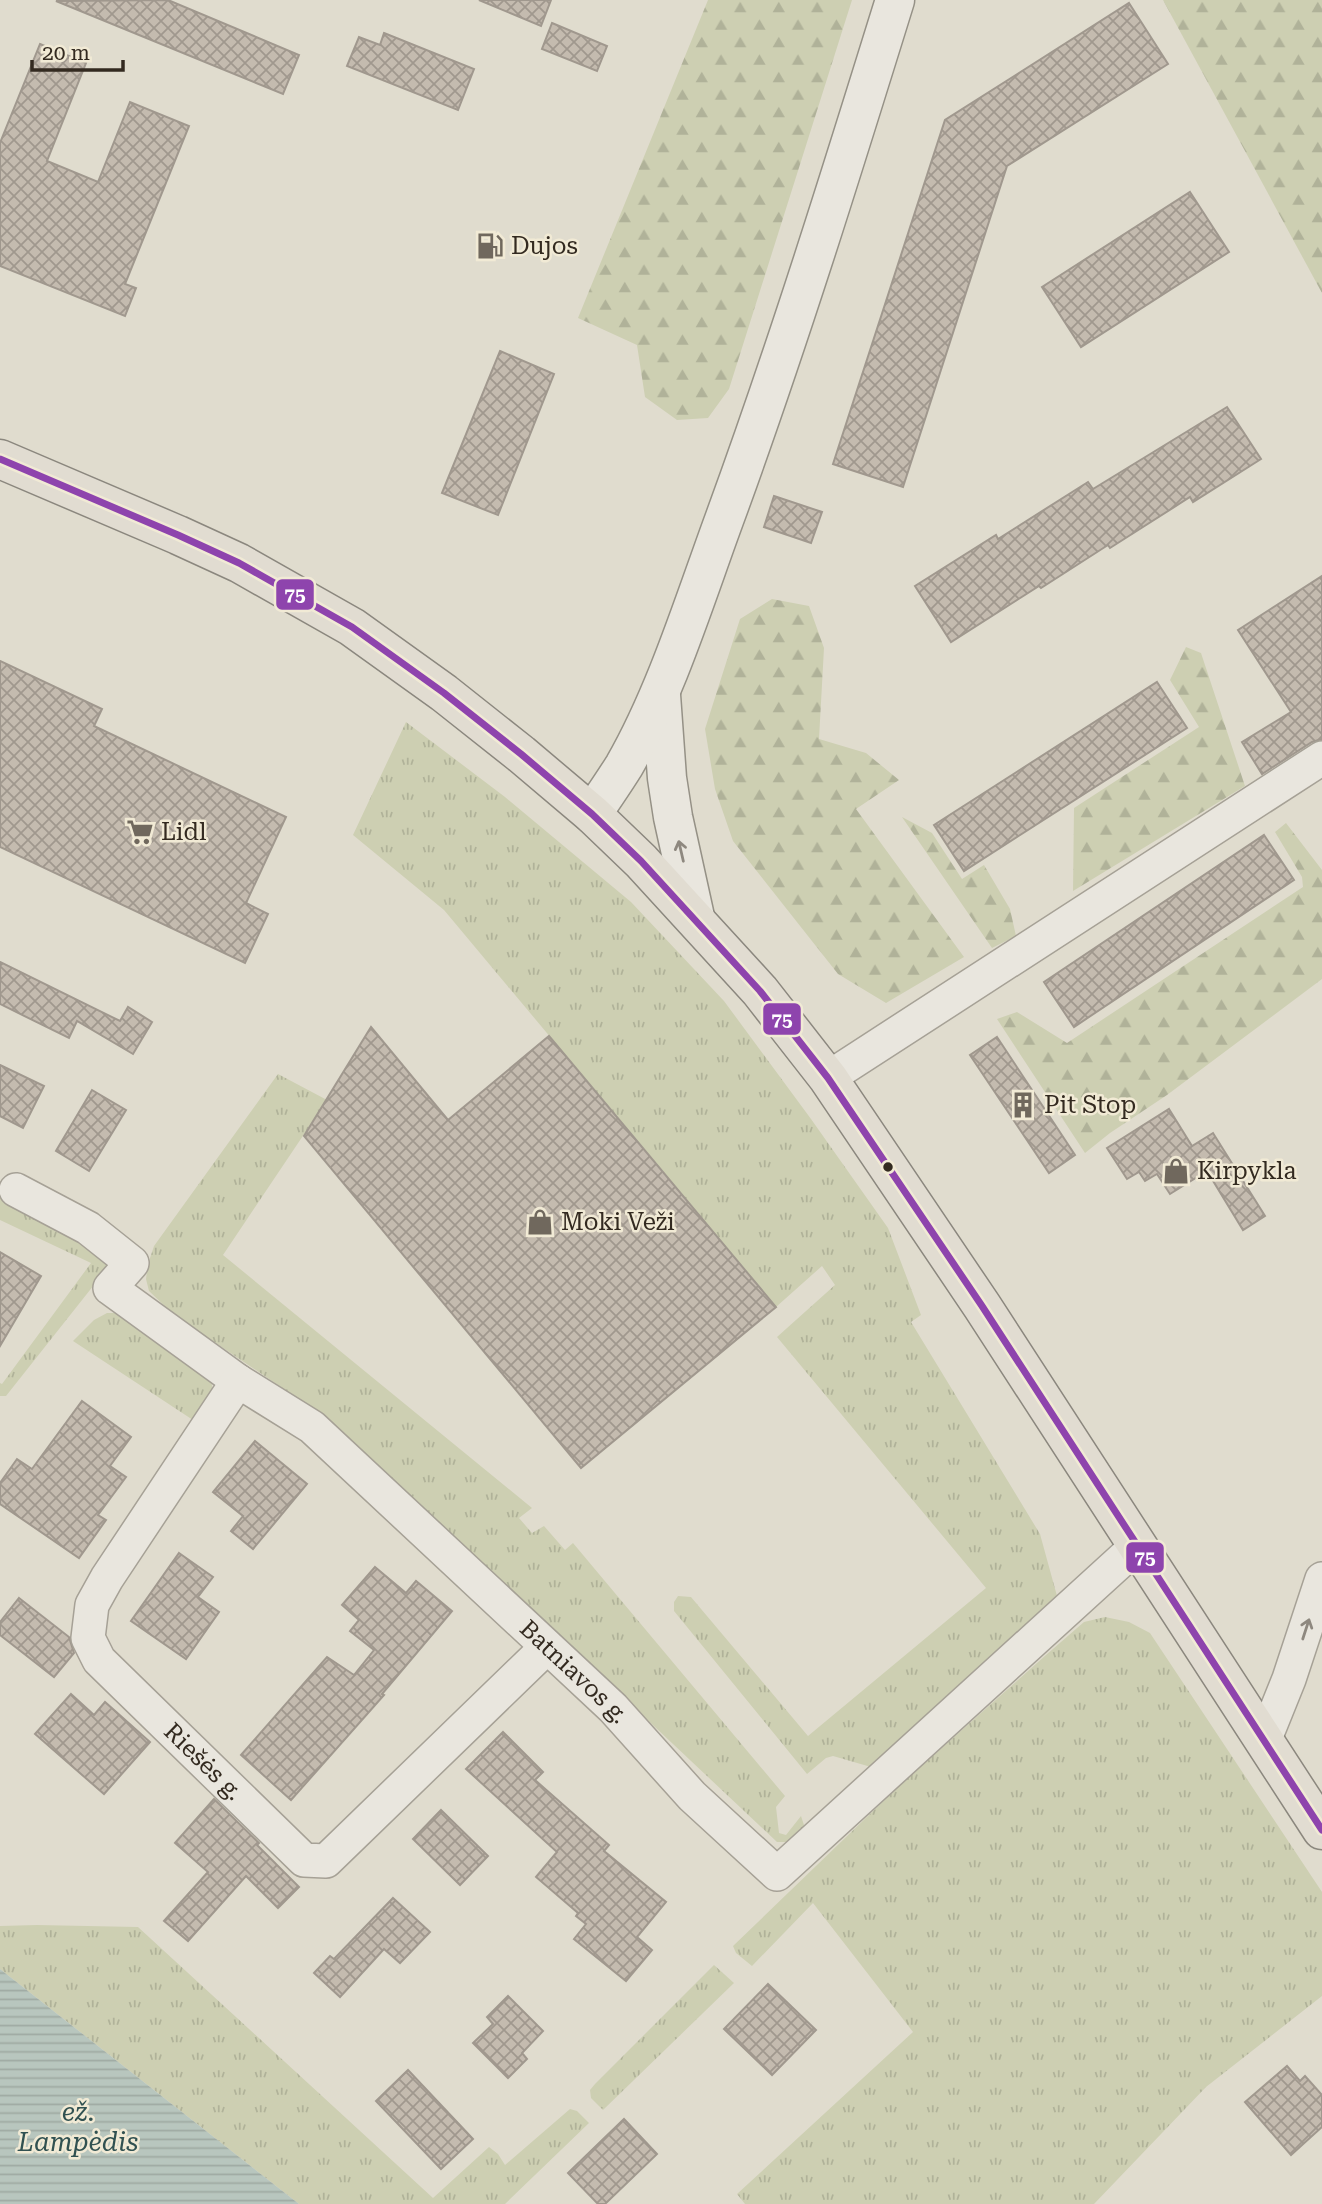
<svg xmlns="http://www.w3.org/2000/svg" width="1322" height="2204" viewBox="0 0 1322 2204" font-family="'Roboto Serif',serif">
<style>
.grass{fill:url(#grass-tufts)}
.forest{fill:url(#forest-firs)}
.water{fill:url(#water-rules)}
.building{fill:url(#building-cross-hatch);stroke:#a0988e;stroke-width:2}
.lines{fill:none;stroke-linecap:round;stroke-linejoin:round}
.minor-casing{stroke:#a6a196;stroke-width:36}
.secondary-casing{stroke:#959186;stroke-width:41}
.primary-casing{stroke:#8b877e;stroke-width:41}
.minor{stroke:#e9e6de;stroke-width:33}
.secondary{stroke:#e9e6de;stroke-width:38}
.primary{stroke:#e1dcd1;stroke-width:38}
.bus-1-casing{stroke:#f1ead5;stroke-width:12}
.bus-1{stroke:#8e44ad;stroke-width:7}
.oneway{stroke:#8e887f}
.bus-dot{fill:#332a20;stroke:#f1ead5;stroke-width:2.5}
.labels{text-anchor:middle;stroke-width:5;stroke-linejoin:round;paint-order:stroke}
.poi-label{font-size:24px;fill:#332a20;stroke:#f1ead5;text-anchor:start}
.street-label{font-size:24px;fill:#332a20;stroke:#f1ead5}
.water-label{font-size:26px;font-style:italic;fill:#315151;stroke:#f1ead5}
.line-badge{stroke:#f1ead5;stroke-width:2.5}
.badge-label{font-size:19px;text-anchor:middle;font-weight:bold;fill:#fff}
</style>
<defs>
<pattern id="grass-tufts" width="24" height="20" patternUnits="userSpaceOnUse" patternTransform="scale(1.75)"><rect width="24" height="20" fill="#cdcfb2"/><path d="M3 7l-1-3M5 7V3M7 7l1-3M15 17l-1-3M17 17v-4M19 17l1-3" fill="none" stroke="#b0b299"/></pattern>
<pattern id="forest-firs" width="22" height="20" patternUnits="userSpaceOnUse" patternTransform="scale(1.75)"><rect width="22" height="20" fill="#cdcfb2"/><path d="M5 1l3.5 6h-7zM16 11l3.5 6h-7z" fill="#b0b299"/></pattern>
<pattern id="water-rules" width="6" height="5" patternUnits="userSpaceOnUse" patternTransform="scale(1.75)"><rect width="6" height="5" fill="#b8c6be"/><path d="M0 2.5h6" fill="none" stroke="#9faaa3"/></pattern>
<pattern id="building-cross-hatch" width="8" height="8" patternUnits="userSpaceOnUse" patternTransform="scale(1.75)"><rect width="8" height="8" fill="#c4bbaf"/><path d="M0 0l8 8M0 8l8-8" fill="none" stroke="#a0988e"/></pattern>
</defs>
<rect width="100%" height="100%" fill="#e0dcce"/>
<g class="grass">
<path d="M406,722L505,797L631,902L724,1001L811,1119L888,1228L921,1315L911,1322L1040,1534L1057,1596L871,1767L833,1756L826,1758L807,1774L674,1611V1602L678,1596L691,1597L808,1736L986,1588L777,1337L835,1285L822,1266L776,1307L444,910L353,835Z"/>
<path d="M278,1074L327,1100L223,1255L532,1508L519,1518L532,1533L544,1526L565,1550L573,1543L785,1796L776,1807L779,1833L786,1835L801,1816L804,1825L802,1837L787,1842H777L328,1419L173,1314L149,1291L146,1279L148,1264L154,1246Z"/>
<path d="M0,1198L81,1236L104,1252L109,1266L6,1396H0V1383L2,1384L91,1263L0,1220Z"/>
<path d="M107,1313H124L210,1375C216,1396 209,1405 196,1422L73,1341L94,1320Z"/>
<path d="M1105,1617L1129,1622L1150,1633L1322,1892V1996L1206,2087L1094,2204H745L737,2194L913,2032L813,1903L752,1966L736,1953L733,1946L898,1787L1046,1655L1084,1622Z"/>
<path d="M37,1925L138,1927L433,2198L489,2147L498,2154L505,2165L570,2109L577,2111L589,2123L505,2204H299L0,1969V1926Z"/>
<path d="M714,1965L734,1983L603,2110L591,2098L590,2090L595,2084Z"/>
</g>
<g class="forest">
<path d="M708,0H852L729,389L708,418L677,420L645,397L637,345L578,318Z"/>
<path d="M1163,0H1322V293Z"/>
<path d="M772,599L809,606L824,648L819,739L866,753L899,780L856,809L964,957L886,1003L838,974L733,841L715,789L705,729L740,619Z"/>
<path d="M1186,647L1201,653L1245,786L1073,891L1074,808L1199,727L1170,680Z"/>
<path d="M902,817L932,833L962,879L984,865L1010,909L1016,936L992,948Z"/>
<path d="M1286,823L1322,870V979L1167,1095L1110,1133L1085,1153L997,1019L1017,1012L1067,1043L1303,887L1302,877L1275,832Z"/>
</g>
<path class="water" d="M0,1969L299,2204H0Z"/>
<g class="building">
<path d="M168,0L299,55L283,94L56,1Z"/>
<path d="M479,0H551L541,26Z"/>
<path d="M1129,3L1168,64L1007,166L903,487L833,464L945,120Z"/>
<path d="M552,23L607,46L597,71L542,49Z"/>
<path d="M384,33L474,69L458,110L347,66L359,37L380,45Z"/>
<path d="M40,44L86,63L47,161L98,182L130,102L189,126L125,284L136,288L125,316L0,266V143Z"/>
<path d="M1190,192L1229,252L1081,347L1042,287Z"/>
<path d="M500,351L554,374L498,515L442,493Z"/>
<path d="M1227,407L1261,459L1193,502L1190,497L1110,548L1108,545L1041,588L1039,586L951,642L915,586L996,535L998,539L1088,482L1093,489Z"/>
<path d="M774,496L822,512L811,543L764,527Z"/>
<path d="M1322,576V739L1312,742L1262,774L1242,742L1291,712L1238,630Z"/>
<path d="M0,661L102,709L94,726L286,817L246,903L268,914L245,963L0,847Z"/>
<path d="M1157,682L1187,728L964,871L934,825Z"/>
<path d="M1264,835L1294,880L1074,1027L1044,982Z"/>
<path d="M0,962L120,1021L128,1007L152,1022L133,1054L77,1021L69,1038L0,1004Z"/>
<path d="M371,1027L448,1120L549,1036L776,1307L581,1468L304,1136Z"/>
<path d="M997,1037L1075,1155L1049,1173L970,1055Z"/>
<path d="M0,1065L44,1086L23,1128L0,1116Z"/>
<path d="M92,1090L126,1110L89,1171L56,1151Z"/>
<path d="M1169,1109L1192,1146L1213,1133L1265,1216L1243,1230L1207,1171L1170,1194L1157,1174L1145,1181L1139,1172L1127,1179L1107,1148Z"/>
<path d="M0,1252L41,1276L0,1346Z"/>
<path d="M82,1401L131,1437L110,1466L126,1477L98,1515L106,1520L79,1558L0,1504V1483L17,1459L32,1469Z"/>
<path d="M255,1441L307,1484L253,1549L231,1531L243,1516L213,1492Z"/>
<path d="M179,1553L213,1577L198,1597L219,1612L186,1659L131,1621Z"/>
<path d="M375,1567L406,1593L416,1581L452,1611L382,1694L384,1695L291,1800L241,1755L327,1657L354,1675L374,1650L350,1631L359,1620L342,1605Z"/>
<path d="M19,1598L69,1637L74,1653L54,1677L0,1635V1622Z"/>
<path d="M71,1694L94,1715L105,1702L150,1742L104,1794L35,1734Z"/>
<path d="M503,1732L543,1772L535,1780L609,1845L604,1851L666,1902L637,1937L652,1950L626,1981L574,1939L586,1924L576,1916L578,1913L536,1877L557,1852L466,1769Z"/>
<path d="M214,1799L259,1843L257,1845L299,1887L278,1908L246,1876L188,1941L164,1921L208,1872L175,1843Z"/>
<path d="M441,1810L488,1856L460,1885L413,1839Z"/>
<path d="M393,1898L430,1932L400,1963L384,1949L340,1997L314,1973L330,1956L334,1959Z"/>
<path d="M768,1984L816,2030L772,2075L724,2029Z"/>
<path d="M508,1996L543,2031L522,2053L527,2059L508,2078L473,2043L493,2024L487,2017Z"/>
<path d="M1287,2066L1300,2081L1305,2076L1322,2095V2127L1291,2155L1245,2102Z"/>
<path d="M408,2070L473,2139L441,2169L376,2101Z"/>
<path d="M624,2119L657,2154L605,2204H598L568,2173Z"/>
</g>
<g class="lines">
<g class="minor-casing">
<g id="minor">
<path d="M828,1078L1322,758"/>
<path id="s1" d="M16,1190L88,1228L132,1263L110,1288L238,1381L312,1427L613,1708L692,1796L777,1874L1137,1546"/>
<path id="s2" d="M238,1381L107,1578L92,1605L88,1638L99,1660L304,1860L326,1861L547,1647"/>
<path d="M1264,1741L1289,1679L1322,1579"/>
</g>
</g>
<g class="secondary-casing">
<g id="secondary">
<path d="M661,695L667,778L673,817L695,917"/>
<path d="M592,814C603,798 614,782 624,766C666,693 695,599 724,520C787,348 841,174 895,0"/>
</g>
</g>
<g class="primary-casing">
<path id="primary" d="M0,459L178,535L239,563L352,627L444,693L521,754L592,814L641,861L760,991L828,1078L982,1306L1322,1830"/>
</g>
<use href="#minor" class="minor"/>
<use href="#secondary" class="secondary"/>
<use href="#primary" class="primary"/>
<g class="bus-1-casing">
<path id="bus-1" d="M0,459L178,535L239,563L352,627L444,693L521,754L592,814L641,861L760,991L828,1078L982,1306L1322,1830"/>
</g>
<use href="#bus-1" class="bus-1"/>
</g>
<defs><path id="oneway-shaft" d="M-6 0H5M1.5-3L5.5 0L1.5 3" fill="none" stroke-width="1.6" stroke-linecap="round" stroke-linejoin="round" transform="scale(1.75)"/></defs>
<g class="oneway">
<use href="#oneway-shaft" transform="translate(681 851) rotate(-103)"/>
<use href="#oneway-shaft" transform="translate(1306 1629) rotate(-72)"/>
</g>
<defs>
<g id="fuel-bare" transform="scale(2.1)"><path d="M-5.5-6h7V0h2V4h1.3V-2.5L3-4.5l.8-.8L6-3V5H2.5V1h-1V6h-7ZM-4.2-4.7v3.2H.2V-4.7Z" fill="#70685d" stroke="#f1ead5" stroke-width="2.5" paint-order="stroke"/></g>
<g id="supermarket-bare" transform="scale(2.1)"><path d="M-6-5.5h2.5l.6 2H6L4.5 2H-2.5L-4.4-4H-6ZM-1.5 3.2a1.3 1.3 0 1 0 .1 0ZM3 3.2a1.3 1.3 0 1 0 .1 0Z" fill="#70685d" stroke="#f1ead5" stroke-width="2.5" paint-order="stroke"/></g>
<g id="building-bare" transform="scale(2.1)"><path d="M-4-6H4V6H1V3H-1V6H-4ZM-2.5-4.3h1.7v1.8h-1.7ZM.8-4.3h1.7v1.8H.8ZM-2.5-1h1.7V.8h-1.7ZM.8-1h1.7V.8H.8Z" fill="#70685d" stroke="#f1ead5" stroke-width="2.5" paint-order="stroke"/></g>
<g id="shop-bare" transform="scale(2.1)"><path d="M-5-2.5h2.3a2.7 3.5 0 0 1 5.4 0H5L5.5 6h-11ZM-1.5-2.5h3a1.5 2.3 0 0 0-3 0Z" fill="#70685d" stroke="#f1ead5" stroke-width="2.5" paint-order="stroke"/></g>
</defs>
<g fill-rule="evenodd">
<use href="#fuel-bare" x="490" y="246"/>
<use href="#supermarket-bare" x="140" y="832"/>
<use href="#building-bare" x="1023" y="1105"/>
<use href="#shop-bare" x="1176" y="1171"/>
<use href="#shop-bare" x="540" y="1222"/>
</g>
<circle class="bus-dot" cx="888" cy="1167" r="6"/>
<g class="labels">
<g class="poi-label">
<text x="511" y="254">Dujos</text>
<text x="161" y="840">Lidl</text>
<text x="1044" y="1113">Pit Stop</text>
<text x="1197" y="1179">Kirpykla</text>
<text x="561" y="1230">Moki Veži</text>
</g>
<g class="street-label">
<text dy="8" stroke="none"><textPath href="#s1" startOffset="775">Batniavos g.</textPath></text>
<text dy="8" stroke="none"><textPath href="#s2" startOffset="471">Riešės g.</textPath></text>
</g>
<g class="water-label">
<text x="78" y="2121">ež.<tspan x="78" dy="30">Lampėdis</tspan></text>
</g>
</g>
<g class="line-badge">
<rect x="275" y="578" width="40" height="33" rx="7" fill="#8e44ad"/>
<rect x="762" y="1002" width="40" height="34" rx="7" fill="#8e44ad"/>
<rect x="1125" y="1541" width="40" height="33" rx="7" fill="#8e44ad"/>
</g>
<g class="badge-label">
<text x="295" y="601">75</text>
<text x="782" y="1026">75</text>
<text x="1145" y="1564">75</text>
</g>
<path d="M32 60v10h91v-10" fill="none" stroke="#332a20" stroke-width="3.5"/>
<text x="42" y="60" font-size="21" fill="#332a20" stroke="#f1ead5" stroke-width="5" paint-order="stroke">20 m</text>
</svg>
